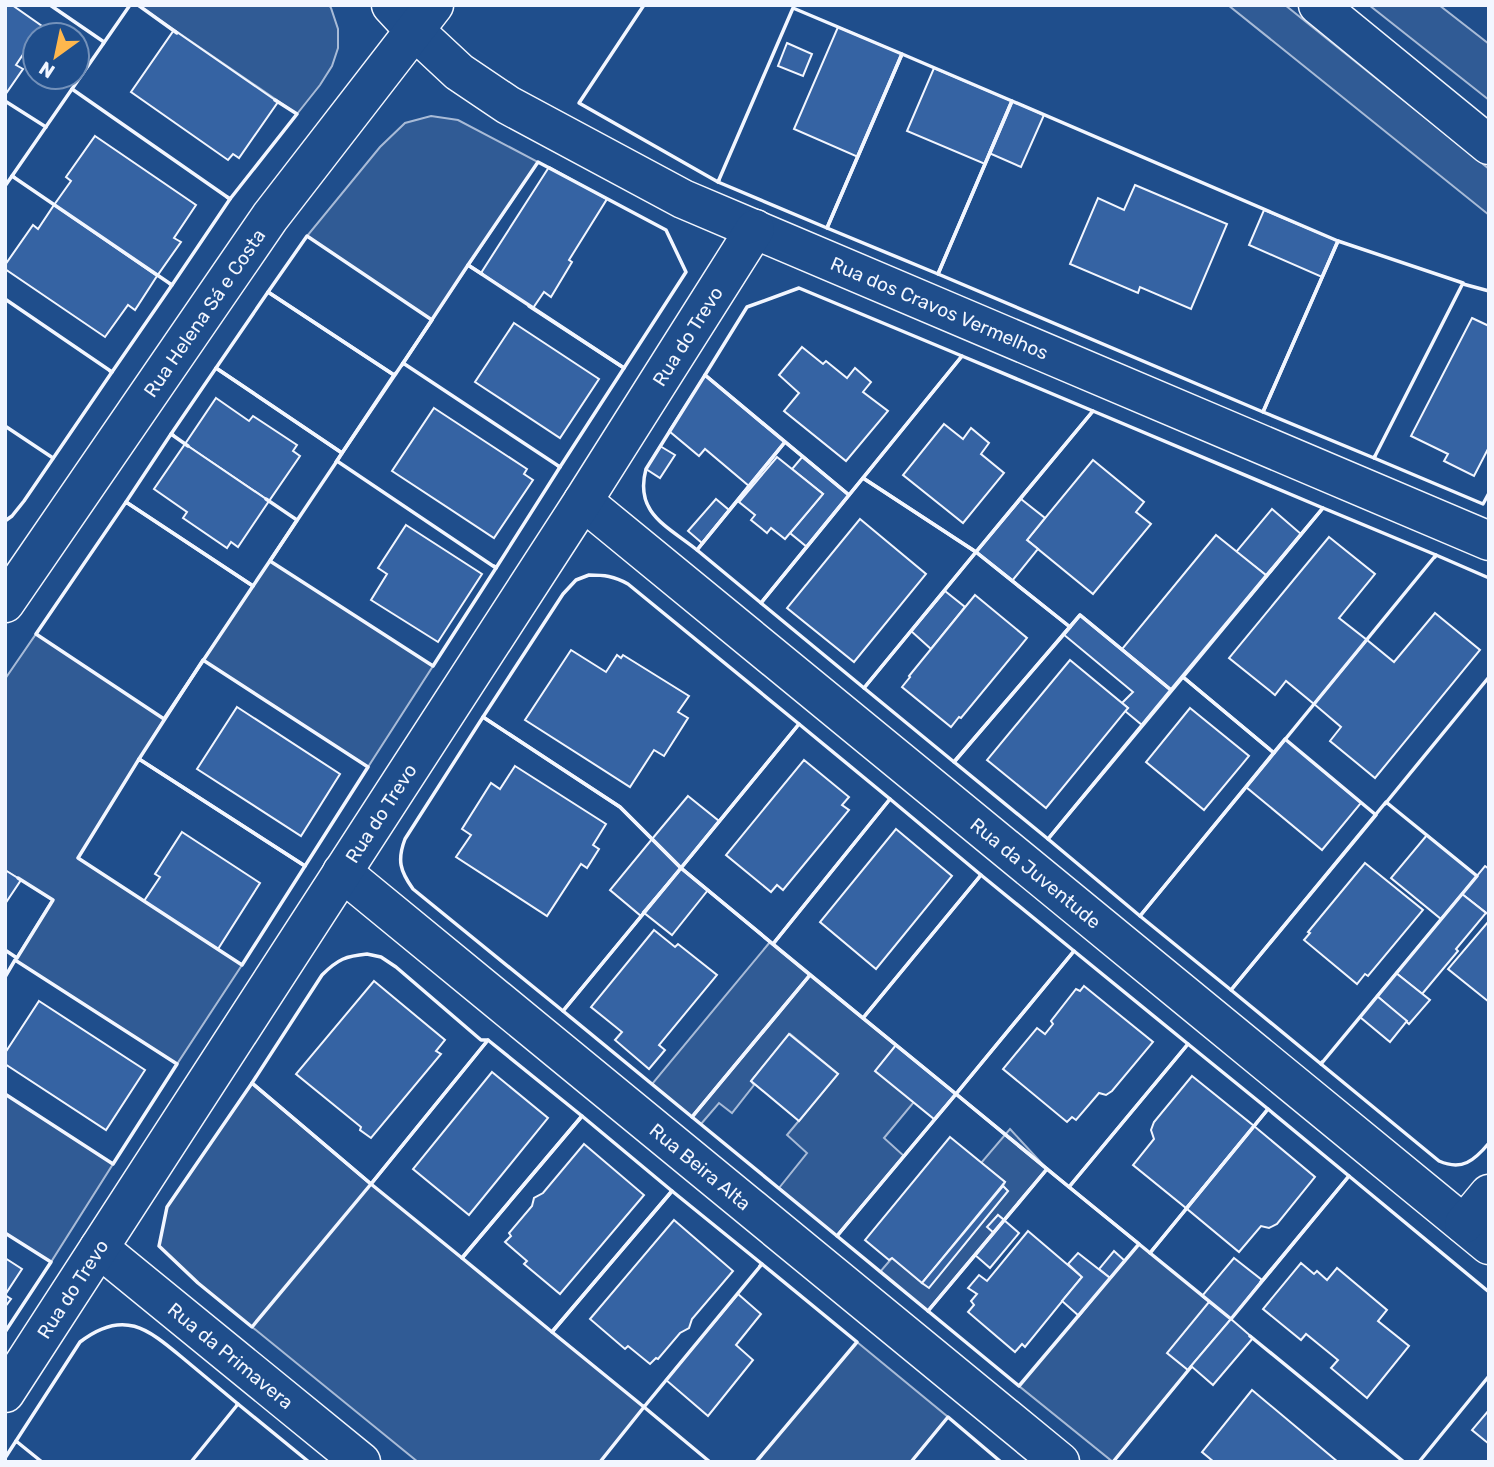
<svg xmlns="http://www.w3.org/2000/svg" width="1494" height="1467" viewBox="0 0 1494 1467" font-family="Rubik,sans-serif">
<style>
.built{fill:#305b95;stroke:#a8bbd7;stroke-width:2}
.building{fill:#3563a3;stroke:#f2f6ff;stroke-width:2}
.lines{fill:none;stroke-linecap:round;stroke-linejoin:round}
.minor-casing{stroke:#f2f6ff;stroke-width:41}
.minor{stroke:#1f4e8c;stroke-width:38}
.wall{stroke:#f2f6ff;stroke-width:3.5}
.labels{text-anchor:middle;stroke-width:5;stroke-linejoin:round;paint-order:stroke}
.street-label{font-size:19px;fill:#f2f6ff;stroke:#1f4e8c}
</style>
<rect width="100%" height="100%" fill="#1f4e8c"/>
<g class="built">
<path d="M138,5H329L331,8L338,29V48L332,66L320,85L297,114Z"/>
<path d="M1228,5H1285L1489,169V215Z"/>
<path d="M1369,5H1439L1489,44V100Z"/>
<path d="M431,116L458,120L538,162L432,320L307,236L380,147L405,123Z"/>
<path d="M270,561L433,666L368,767L203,660Z"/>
<path d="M36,634L164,719L78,858L242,965L177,1064L15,960L52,900L5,870V679Z"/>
<path d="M770,942L896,1045L876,1071L914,1102L884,1138L904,1156L837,1236L779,1188L807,1153L787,1135L838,1074L790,1034L751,1081L754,1085L732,1113L719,1103L701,1124L652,1084Z"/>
<path d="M252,1083L371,1184L644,1407L600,1462H418L198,1283L159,1246L167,1207Z"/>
<path d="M5,1094L113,1164L51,1262L5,1233Z"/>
<path d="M1010,1129L1047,1169L1004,1220L998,1215L988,1227L994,1233L928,1311L880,1272L892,1258L929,1287L1008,1191L1003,1186L1005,1182L981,1163Z"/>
<path d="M1139,1244L1231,1319L1113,1462L1019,1386Z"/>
<path d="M857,1342L948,1417L911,1462H756Z"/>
</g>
<g class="building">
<path d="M5,5H12L42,26L16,65L23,69L5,95Z"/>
<path d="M838,27L902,54L858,157L794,129Z"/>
<path d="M174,30L278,102L239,158L233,154L228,160L131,92Z"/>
<path d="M787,43L812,54L803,76L778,66Z"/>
<path d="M934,68L1012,101L985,164L907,131Z"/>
<path d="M1012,101L1044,115L1021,167L989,153Z"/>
<path d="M95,136L196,205L174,238L181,242L157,276L54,205L71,181L66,177Z"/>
<path d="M549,167L607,199L569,260L572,262L551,297L544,292L533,308L481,273Z"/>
<path d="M1135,185L1227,224L1191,309L1140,287L1138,293L1070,264L1098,198L1124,210Z"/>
<path d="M54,205L157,276L135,310L128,305L105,337L5,269V265L33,225L38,229Z"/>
<path d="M1264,210L1338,241L1322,277L1249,245Z"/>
<path d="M1472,318L1489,326V447L1474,476L1444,461L1448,454L1411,436Z"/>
<path d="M514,323L599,379L560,438L475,382Z"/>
<path d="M802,347L823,364L826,361L847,378L855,368L871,382L863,392L888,411L846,461L784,411L799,393L779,375Z"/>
<path d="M705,375L785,442L749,486L705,449L699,456L669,431Z"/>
<path d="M216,398L249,421L253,416L297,445L293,451L300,456L269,501L185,444Z"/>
<path d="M434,408L527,469L524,474L533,480L494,538L392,471Z"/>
<path d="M944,424L963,439L971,428L989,443L981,454L1004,473L963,523L903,475Z"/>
<path d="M185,444L269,501L238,547L231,542L227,548L183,518L187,512L154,489Z"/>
<path d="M660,446L675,455L660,478L646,469Z"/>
<path d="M803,456L849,495L807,547L790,533L823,494L792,469Z"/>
<path d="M777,457L823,494L785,539L771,528L767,533L751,520L755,515L739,502Z"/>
<path d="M1093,460L1144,502L1136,512L1151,524L1093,594L1027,540Z"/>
<path d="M716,499L729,510L702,543L688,531Z"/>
<path d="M1021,499L1045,518L1027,540L1038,549L1012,581L976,552Z"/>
<path d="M1272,509L1301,534L1267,576L1236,552Z"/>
<path d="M860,519L926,574L854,662L787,608Z"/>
<path d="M406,525L482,574L438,642L371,600L387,574L378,568Z"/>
<path d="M1216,535L1267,576L1171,690L1122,649Z"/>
<path d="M1329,537L1375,574L1339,618L1367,640L1314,704L1286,681L1275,695L1229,658Z"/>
<path d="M945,591L965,607L931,649L911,631Z"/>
<path d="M975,595L1027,638L961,718L959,717L951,727L902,687L910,677L909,676Z"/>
<path d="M1435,613L1480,650L1375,778L1330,741L1341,727L1314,704L1367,640L1394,662Z"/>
<path d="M1080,615L1171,690L1142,725L1125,711L1128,708L1122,703L1133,692L1063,634Z"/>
<path d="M571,650L606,672L617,655L621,658L623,655L689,696L678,712L688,718L664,756L654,750L630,787L525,720Z"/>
<path d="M1070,660L1128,708L1046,808L987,760Z"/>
<path d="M237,707L340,774L301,836L197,769Z"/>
<path d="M1190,708L1249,756L1204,810L1146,762Z"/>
<path d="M1285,739L1361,803L1322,850L1246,787Z"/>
<path d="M804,760L849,797L842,805L849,810L783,890L777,885L771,892L726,855Z"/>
<path d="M515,766L606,824L593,845L599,849L587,868L581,864L547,916L456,857L471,835L462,829L491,783L500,789Z"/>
<path d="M688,796L719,821L681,868L652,839Z"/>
<path d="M896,829L952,876L876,969L820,922Z"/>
<path d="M182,832L260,883L218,949L144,901L160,877L155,874Z"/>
<path d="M1427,835L1477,876L1441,919L1391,878Z"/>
<path d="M652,839L681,868L641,916L610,890Z"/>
<path d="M1365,863L1423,910L1368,976L1365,974L1357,984L1304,940L1310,933L1308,932Z"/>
<path d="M1485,866L1489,869V915L1462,894Z"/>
<path d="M681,868L708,890L672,935L643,912Z"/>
<path d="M5,870L21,880L5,904Z"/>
<path d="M1462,894L1486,913L1456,949L1458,951L1422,994L1396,973Z"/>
<path d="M1488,922H1489V1002L1448,969Z"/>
<path d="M654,930L675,947L678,944L717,975L659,1045L665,1050L649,1069L615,1040L622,1032L591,1007Z"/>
<path d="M1396,973L1430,1000L1409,1024L1377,996Z"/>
<path d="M374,981L445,1040L436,1051L441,1054L371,1138L360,1130L361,1127L296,1074Z"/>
<path d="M1084,986L1153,1042L1112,1091L1106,1095L1099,1093L1076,1120L1072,1117L1067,1122L1003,1069L1037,1028L1045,1034L1053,1024L1051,1021L1076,989L1080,991Z"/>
<path d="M1377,996L1407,1021L1390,1042L1360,1017Z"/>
<path d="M39,1001L145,1070L106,1130L5,1064V1053Z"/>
<path d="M789,1034L838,1074L799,1121L751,1081Z"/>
<path d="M896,1045L956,1094L934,1119L875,1071Z"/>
<path d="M492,1072L548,1118L469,1215L413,1169Z"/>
<path d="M1192,1076L1254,1126L1186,1208L1133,1165L1154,1139L1151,1130L1154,1122Z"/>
<path d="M1254,1126L1315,1177L1277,1224L1269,1228L1261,1226L1239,1252L1186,1208Z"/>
<path d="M950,1137L1005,1182L922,1283L892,1258L889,1260L865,1240Z"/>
<path d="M584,1144L644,1195L560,1294L524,1264L527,1261L505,1242L511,1236L509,1233L532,1206L534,1198L543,1193Z"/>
<path d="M1003,1186L1008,1191L929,1288L922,1283Z"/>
<path d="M998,1215L1004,1220L994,1233L987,1227Z"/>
<path d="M674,1220L733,1271L692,1319L689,1328L680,1333L658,1359L656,1358L650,1364L628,1346L625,1349L590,1319Z"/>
<path d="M1004,1220L1019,1233L990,1268L975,1255Z"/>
<path d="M1028,1231L1082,1277L1025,1347L1022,1344L1015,1352L968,1312L974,1305L971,1301L977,1294L968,1288L979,1275L987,1281Z"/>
<path d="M1114,1251L1125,1261L1110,1278L1099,1269Z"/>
<path d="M1078,1253L1110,1278L1079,1316L1062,1301L1082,1277L1068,1264Z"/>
<path d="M5,1258L22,1269L5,1295L11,1299L5,1307Z"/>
<path d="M1234,1258L1262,1280L1231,1319L1202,1296Z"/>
<path d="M1301,1263L1314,1274L1317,1271L1327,1280L1337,1268L1387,1310L1378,1321L1409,1346L1367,1398L1331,1368L1338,1360L1306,1334L1301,1340L1263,1309Z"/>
<path d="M738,1294L761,1314L736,1345L753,1360L708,1416L666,1380Z"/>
<path d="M1209,1302L1231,1319L1188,1370L1167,1353Z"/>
<path d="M1231,1319L1253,1338L1213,1385L1191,1366Z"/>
<path d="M1252,1390L1338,1462H1214L1202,1452Z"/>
<path d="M1489,1410V1444L1472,1430Z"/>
</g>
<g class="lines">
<g class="minor-casing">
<g id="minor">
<path id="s1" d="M391,5L415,31L459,72L508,105L683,199L1489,541"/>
<path d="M1318,5L1489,145"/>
<path id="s2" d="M583,501L1489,1245"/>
<path id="s3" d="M5,603L270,217L434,5"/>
<path id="s4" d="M342,872L1060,1462"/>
<path d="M1464,1224L1489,1194"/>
<path id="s5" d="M99,1248L361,1462"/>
<path id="s6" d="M5,1393L583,501L755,229"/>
</g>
</g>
<use href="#minor" class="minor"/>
<g class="wall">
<path d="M50,5L104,42L103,44"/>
<path d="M138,5L177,33"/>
<path d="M644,5L579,103L718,182L719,180"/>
<path d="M793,8L902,54L827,228L718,182Z"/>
<path d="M902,54L1012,101L938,274L827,228Z"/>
<path d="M72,89L230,199L172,285L12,176Z"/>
<path d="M72,89L130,5"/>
<path d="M5,101L46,127"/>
<path d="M1012,101L1338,241L1263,412L938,274Z"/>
<path d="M538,162L666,230L686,272L624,368L468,265Z"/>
<path d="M5,186L12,176L14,177"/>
<path d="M227,197L230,199L297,114L275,100"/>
<path d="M1338,241L1463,283L1374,458L1263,412Z"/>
<path d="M1463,284L1489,291"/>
<path d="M799,288L962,356L849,495L705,375L747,307Z"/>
<path d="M268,292L394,375L342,453L216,368Z"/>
<path d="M5,299L112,372L172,285L170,284"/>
<path d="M529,306L624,368L560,467L558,466"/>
<path d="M962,356L1093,411L976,552L863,478Z"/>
<path d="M402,365L468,265L482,274"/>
<path d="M396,373L394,375L268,292L307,236L432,320L403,363"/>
<path d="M705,375L785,442L697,550C667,526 634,513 646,469Z"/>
<path d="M1093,411L1323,508L1171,690L1080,615L1070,627L976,552Z"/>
<path d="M5,426L53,458"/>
<path d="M173,435L171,434L216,368L342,453L337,461"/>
<path d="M785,442L849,495L761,603L697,550Z"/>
<path d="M188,446L171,434L126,502L253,586L337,461L496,568L433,666L270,561"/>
<path d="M1375,456L1374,458L1483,504L1489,493"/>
<path d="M336,462L403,363L560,467L496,568L494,566"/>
<path d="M863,478L976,552L864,688L761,603Z"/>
<path d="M266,499L297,520L270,561"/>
<path d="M126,502L253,586L164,719L36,634Z"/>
<path d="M1323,508L1436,555L1274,753L1183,677Z"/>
<path d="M5,521L12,516L24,501L112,372L110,371"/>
<path d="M976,552L1070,627L954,762L864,688Z"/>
<path d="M1435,557L1436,555L1489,578"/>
<path d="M589,575C604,575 614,576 628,584L799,724L681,868L620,807L483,717L563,594L576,580Z"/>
<path d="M1080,615L1171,690L1048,839L954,762Z"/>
<path d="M203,660L368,767L305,866L139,759Z"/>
<path d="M1183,677L1274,753L1140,916L1048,839Z"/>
<path d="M483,717L620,807L681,868L563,1011L413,889C400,871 397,860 405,839Z"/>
<path d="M799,724L890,799L773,944L681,868Z"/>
<path d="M1285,739L1376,815L1231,990L1140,916Z"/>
<path d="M139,759L305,866L242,965L78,858Z"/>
<path d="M890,799L981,875L863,1018L773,944Z"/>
<path d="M1386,802L1477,876L1321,1064L1231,990Z"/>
<path d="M1385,804L1489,677"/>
<path d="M681,868L810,975L692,1117L563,1011Z"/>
<path d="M981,875L1074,951L956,1094L863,1018Z"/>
<path d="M5,950L17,958L53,900L18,878"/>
<path d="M1074,951L1188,1044L1069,1187L956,1094Z"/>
<path d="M367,954L381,957L396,967L481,1040H488L371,1184L252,1083L322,975C338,959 346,956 367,954Z"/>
<path d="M810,975L956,1094L837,1236L692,1117Z"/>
<path d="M5,977L15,960L177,1064L113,1164L5,1094"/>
<path d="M488,1040L582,1116L462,1258L371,1184Z"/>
<path d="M1188,1044L1268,1109L1150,1253L1069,1187Z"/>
<path d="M1322,1062L1321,1064L1439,1161C1462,1171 1474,1161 1489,1143"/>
<path d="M252,1083L371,1184L252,1327L198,1283L159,1246L167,1207Z"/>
<path d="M956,1094L1047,1169L928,1311L837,1236Z"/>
<path d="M1268,1109L1349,1176L1231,1319L1150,1253Z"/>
<path d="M582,1116L672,1191L552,1332L462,1258Z"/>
<path d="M1047,1169L1139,1244L1019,1386L928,1311Z"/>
<path d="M672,1191L762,1264L644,1407L552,1332Z"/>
<path d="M5,1233L51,1262L5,1332"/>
<path d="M1261,1282L1349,1176L1489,1292"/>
<path d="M1250,1336L1404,1462"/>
<path d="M237,1405L238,1404L309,1462"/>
<path d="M644,1406V1407L710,1462"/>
<path d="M5,1458L16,1441L17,1442"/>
<path d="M42,1462L16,1441L80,1342C124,1308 148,1329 184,1359C202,1374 220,1389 238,1404L191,1462"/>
<path d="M600,1462L644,1407"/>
<path d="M756,1462L857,1342L762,1264L760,1266"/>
<path d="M911,1462L948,1417L1001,1462"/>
<path d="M1113,1462L1191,1367"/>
<path d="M1419,1462L1489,1376"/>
</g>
</g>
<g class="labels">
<g class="street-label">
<text dy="7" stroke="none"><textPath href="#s1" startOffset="632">Rua dos Cravos Vermelhos</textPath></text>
<text dy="7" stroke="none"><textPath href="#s3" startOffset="352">Rua Helena Sá e Costa</textPath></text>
<text dy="7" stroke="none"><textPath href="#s6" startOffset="1258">Rua do Trevo</textPath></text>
<text dy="7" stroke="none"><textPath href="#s6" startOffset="691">Rua do Trevo</textPath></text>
<text dy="7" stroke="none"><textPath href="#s2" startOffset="586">Rua da Juventude</textPath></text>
<text dy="7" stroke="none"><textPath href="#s4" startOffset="464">Rua Beira Alta</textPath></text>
<text dy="7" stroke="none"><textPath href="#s6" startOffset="124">Rua do Trevo</textPath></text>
<text dy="7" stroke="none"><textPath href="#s5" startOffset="170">Rua da Primavera</textPath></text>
</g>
</g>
<rect width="1494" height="1467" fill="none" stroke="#f2f6ff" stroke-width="14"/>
<g transform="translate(56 56) rotate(213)"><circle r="33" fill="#1f4e8c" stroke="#7391ba" stroke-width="2"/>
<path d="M0-5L12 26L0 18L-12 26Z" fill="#ffb74d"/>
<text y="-10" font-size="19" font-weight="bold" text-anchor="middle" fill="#f2f6ff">N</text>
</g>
</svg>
